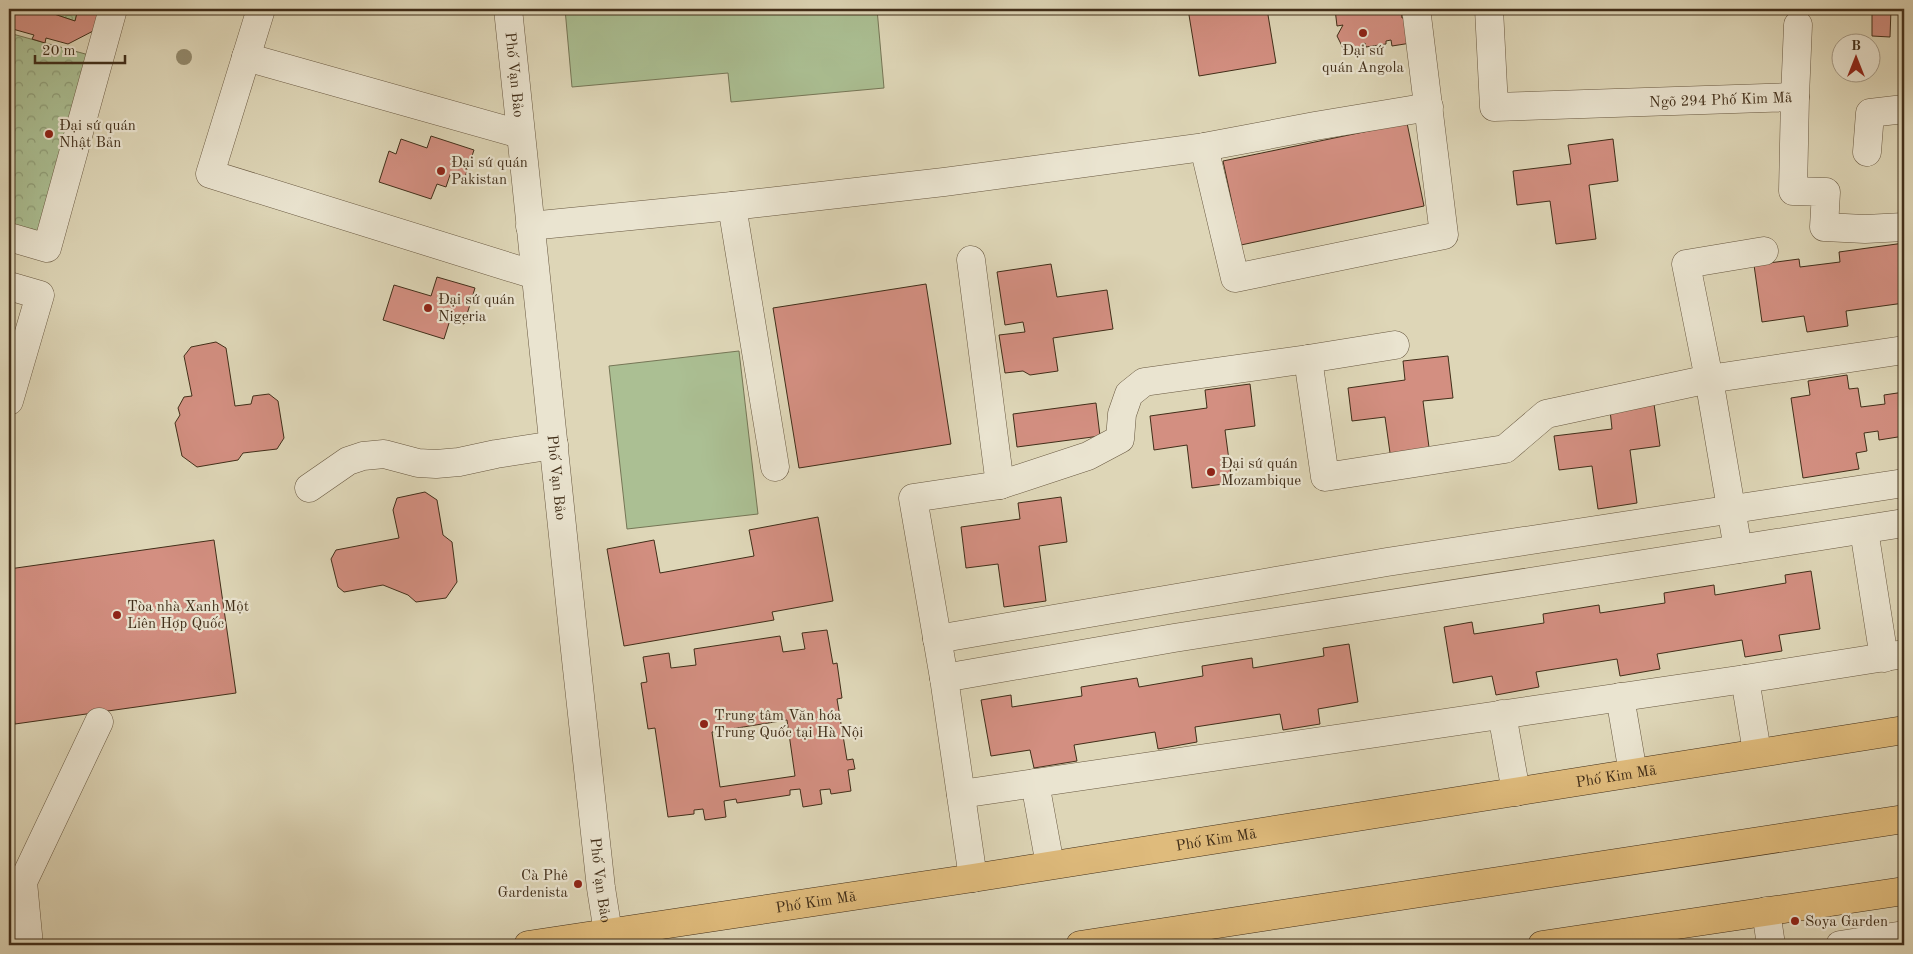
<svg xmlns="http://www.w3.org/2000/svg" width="1913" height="954" viewBox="0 0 1913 954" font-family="'Old Standard TT',serif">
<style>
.green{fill:#abbf93;stroke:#767656}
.forest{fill:url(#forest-crowns);stroke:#767656}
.building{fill:#d38f81;stroke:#412e19;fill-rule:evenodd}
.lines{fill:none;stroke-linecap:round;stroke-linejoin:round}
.minor-casing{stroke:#685840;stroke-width:29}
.major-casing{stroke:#412e19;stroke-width:29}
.minor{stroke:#eae4d0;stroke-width:28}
.major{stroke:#dfbb7c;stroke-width:28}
.tree{fill:#938a6d}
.poi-dot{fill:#8f2418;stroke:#eae4d0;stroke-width:2}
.labels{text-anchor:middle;stroke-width:4.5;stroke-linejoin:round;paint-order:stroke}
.poi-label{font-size:15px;fill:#412e19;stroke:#eae4d0;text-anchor:start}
.street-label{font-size:15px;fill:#412e19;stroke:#eae4d0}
</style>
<defs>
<pattern id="forest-crowns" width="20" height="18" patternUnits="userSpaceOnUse" patternTransform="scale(1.25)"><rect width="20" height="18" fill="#abbf93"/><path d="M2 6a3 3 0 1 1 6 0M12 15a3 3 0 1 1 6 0" fill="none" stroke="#8d9c77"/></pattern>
</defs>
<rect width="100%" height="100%" fill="#ded6b7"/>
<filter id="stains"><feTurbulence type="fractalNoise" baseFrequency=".004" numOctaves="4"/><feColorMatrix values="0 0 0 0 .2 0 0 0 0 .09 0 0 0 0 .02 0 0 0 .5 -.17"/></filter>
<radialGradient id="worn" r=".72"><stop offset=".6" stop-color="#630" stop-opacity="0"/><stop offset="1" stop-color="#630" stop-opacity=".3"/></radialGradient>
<g class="green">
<path d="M565,9H877L884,88L731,102L728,73L572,87Z"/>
<path d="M739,351L758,514L627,529L609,366Z"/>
</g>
<g class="forest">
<path d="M39,9H78L75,21Z"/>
<path d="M9,33L89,55L40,235L9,227Z"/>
</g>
<g class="building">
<path d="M9,9H39L75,21L78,9H88L101,13L97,29L68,44L46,38L45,43L32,39L34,35L9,28Z"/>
<path d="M1188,9H1267L1276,63L1199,76Z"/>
<path d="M1335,9H1401L1402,18L1407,17L1411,43L1392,46L1391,40L1386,41V44L1366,47L1365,43L1356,50L1343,48L1337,36L1343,25L1337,26Z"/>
<path d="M1872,9H1891L1890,37L1872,36Z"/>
<path d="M1407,123L1424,206L1241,245L1223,161Z"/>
<path d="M431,136L474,150L465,177L451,172L446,187L437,184L431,199L379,182L389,151L396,154L401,139L427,148Z"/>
<path d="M1613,139L1618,181L1589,185L1596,239L1556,244L1550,201L1517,205L1513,171L1571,164L1568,145Z"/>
<path d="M1904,243V303L1846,311L1848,326L1807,332L1804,316L1762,322L1754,265L1799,259L1800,267L1840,262L1839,252Z"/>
<path d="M1051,264L1057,297L1107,290L1113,329L1053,338L1058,371L1030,375L1023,371L1005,373L999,335L1025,332L1023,322L1005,325L997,272Z"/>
<path d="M437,277L475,288L464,324L450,320L444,339L383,320L394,285L431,296Z"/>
<path d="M926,284L951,444L799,468L773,308Z"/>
<path d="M216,342L226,348L235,406L251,404L253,396L269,394L278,401L284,438L277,449L243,453L238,460L197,467L182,456L175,423L180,415L178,408L184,397L192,396L184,356L191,347Z"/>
<path d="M1448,356L1453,398L1423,401L1430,455L1391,460L1385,417L1352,421L1348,388L1405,380L1403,361Z"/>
<path d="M1847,375L1849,389L1858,388L1861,407L1885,404L1884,395L1904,392V436L1879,440L1878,431L1864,433L1867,451L1856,453L1859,469L1803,478L1791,398L1810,395L1808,381Z"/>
<path d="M1250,384L1255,426L1225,430L1232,483L1192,488L1187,445L1154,450L1150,416L1207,408L1205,390Z"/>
<path d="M1096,403L1100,436L1017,447L1013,414Z"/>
<path d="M1654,404L1660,446L1630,450L1637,503L1598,509L1592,466L1559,470L1554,436L1612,429L1610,410Z"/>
<path d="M425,492L437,500L443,535L452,542L457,582L446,598L416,602L408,595L383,585L344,592L338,587L331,559L336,550L399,538L393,510L397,498Z"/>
<path d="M1061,497L1067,542L1039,546L1046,601L1004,607L998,564L966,568L961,527L1020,519L1018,503Z"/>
<path d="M818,517L833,601L772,612L774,620L624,646L607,549L654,540L660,573L754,556L749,530Z"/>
<path d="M214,540L236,693L15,724L9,681V569Z"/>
<path d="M1904,553V582L1900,554Z"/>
<path d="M1811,571L1820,629L1779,635L1782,651L1745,657L1742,640L1657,654L1660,669L1620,676L1617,659L1536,672L1539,687L1496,695L1492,676L1453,683L1444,627L1472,622L1474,634L1544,623L1543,614L1599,605L1600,613L1665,603L1664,593L1714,585L1715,595L1786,583L1785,575Z"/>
<path d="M827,630L833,664L837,663L842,698L837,699L847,760L853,759L855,769L848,770L851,791L831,794L830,789L820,790L822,804L803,807L800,789L790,790V795L737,803L736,799L724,801L726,817L705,820L703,809L694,810V814L668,817L655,728L648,729L641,683L647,682L643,657L669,653L671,668L696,665L694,649L780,636L783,652L805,649L802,633ZM787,720L795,776L720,787L712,732Z"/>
<path d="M1349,644L1358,702L1318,709L1320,724L1283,730L1280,714L1195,727L1197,742L1158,749L1155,732L1074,745L1077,761L1034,768L1030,750L991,756L981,700L1011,695L1012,707L1082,696L1081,687L1137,678L1139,687L1203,676L1202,666L1252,658L1253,668L1324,656L1323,648Z"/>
</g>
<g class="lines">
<g class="minor-casing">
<g id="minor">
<path d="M261,9L210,174L535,275"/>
<path id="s1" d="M508,9L574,641L601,888L610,945"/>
<path id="s2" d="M1489,9L1494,107L1795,97L1793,191L1826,192L1824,227L1865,229L1904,227"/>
<path d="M246,57L520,134"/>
<path d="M1795,97L1798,25"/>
<path d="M1204,147L1235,278L1444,235L1417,16"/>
<path d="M1867,152L1870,113L1904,109"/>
<path d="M732,206L775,467"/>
<path d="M530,226L732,206L944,182L1204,147L1315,126L1429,107"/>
<path d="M9,237L47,248L113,9"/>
<path d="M971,260L1000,485"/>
<path d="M9,286L40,295L9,401"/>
<path d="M1308,359L1395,345"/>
<path d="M309,488L348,461L363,456L384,454L418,463L436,464L459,462L496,454L554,445"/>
<path d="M1864,530L1884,658"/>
<path d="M1738,549L1709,379L1686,264L1764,251"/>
<path d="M937,639L1387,562L1904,483"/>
<path d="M944,678L1174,638L1904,523"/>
<path d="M1745,679L1757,752"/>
<path d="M1620,697L1633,773"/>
<path d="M1502,714L1516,792"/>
<path d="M1035,783L1050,865"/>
<path d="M961,794L1745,679L1904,654"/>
<path d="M973,878L944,678L913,498L1000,485L1088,456L1120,439L1122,414L1129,394L1144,382L1308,359L1325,477L1505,449L1546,414L1709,379L1904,350"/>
<path d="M1766,911L1771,945"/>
<path d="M29,945L23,882L99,722"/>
<path d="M1840,945L1904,935"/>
</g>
</g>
<g class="major-casing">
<g id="major">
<path id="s3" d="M528,945L973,878L1904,730"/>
<path d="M1080,945L1904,819"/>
<path d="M1542,945L1904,891"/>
</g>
</g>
<use href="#minor" class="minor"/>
<use href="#major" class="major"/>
</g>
<circle class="tree" cx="184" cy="57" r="8"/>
<g class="poi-dot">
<circle cx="1363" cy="33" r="5"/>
<circle cx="49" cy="134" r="5"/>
<circle cx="441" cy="171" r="5"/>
<circle cx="428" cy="308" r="5"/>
<circle cx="1211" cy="472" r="5"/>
<circle cx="117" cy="615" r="5"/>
<circle cx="704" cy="724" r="5"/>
<circle cx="578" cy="884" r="5"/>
<circle cx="1795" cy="921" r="5"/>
</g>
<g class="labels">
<g class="poi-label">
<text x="1363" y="55" text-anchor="middle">Đại sứ<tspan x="1363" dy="17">quán Angola</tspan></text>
<text x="59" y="130">Đại sứ quán<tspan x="59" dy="17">Nhật Bản</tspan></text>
<text x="451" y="167">Đại sứ quán<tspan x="451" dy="17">Pakistan</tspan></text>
<text x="438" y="304">Đại sứ quán<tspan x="438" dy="17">Nigeria</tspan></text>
<text x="1221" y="468">Đại sứ quán<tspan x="1221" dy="17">Mozambique</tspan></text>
<text x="127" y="611">Tòa nhà Xanh Một<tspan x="127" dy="17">Liên Hợp Quốc</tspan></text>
<text x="714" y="720">Trung tâm Văn hóa<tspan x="714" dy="17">Trung Quốc tại Hà Nội</tspan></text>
<text x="568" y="880" text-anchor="end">Cà Phê<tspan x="568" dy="17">Gardenista</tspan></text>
<text x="1805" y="926">Soya Garden</text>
</g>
<g class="street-label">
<text dy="5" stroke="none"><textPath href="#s1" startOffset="66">Phố Vạn Bảo</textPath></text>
<text dy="5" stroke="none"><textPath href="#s2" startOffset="325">Ngõ 294 Phố Kim Mã</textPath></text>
<text dy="5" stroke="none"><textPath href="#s1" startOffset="471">Phố Vạn Bảo</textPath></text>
<text dy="5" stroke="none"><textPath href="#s3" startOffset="1101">Phố Kim Mã</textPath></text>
<text dy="5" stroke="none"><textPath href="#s3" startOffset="696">Phố Kim Mã</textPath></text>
<text dy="5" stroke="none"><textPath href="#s1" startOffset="876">Phố Vạn Bảo</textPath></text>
<text dy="5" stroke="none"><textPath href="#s3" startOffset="291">Phố Kim Mã</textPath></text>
</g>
</g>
<rect width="1913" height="954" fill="none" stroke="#ded6b7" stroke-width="30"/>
<rect x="10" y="10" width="1893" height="934" fill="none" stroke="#412e19" stroke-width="2.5"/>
<rect x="15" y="15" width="1883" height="924" fill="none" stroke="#412e19"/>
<g transform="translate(1856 58)"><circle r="24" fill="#eae4d0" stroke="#a69b87"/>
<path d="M0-4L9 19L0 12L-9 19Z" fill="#8f2418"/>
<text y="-8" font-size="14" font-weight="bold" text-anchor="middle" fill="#412e19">B</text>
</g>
<path d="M35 55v8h90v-8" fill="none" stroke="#412e19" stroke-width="2.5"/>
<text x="42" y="55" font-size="15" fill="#412e19" stroke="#eae4d0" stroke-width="4" paint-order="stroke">20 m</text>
<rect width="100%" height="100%" filter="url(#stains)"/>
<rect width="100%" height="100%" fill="url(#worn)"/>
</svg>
